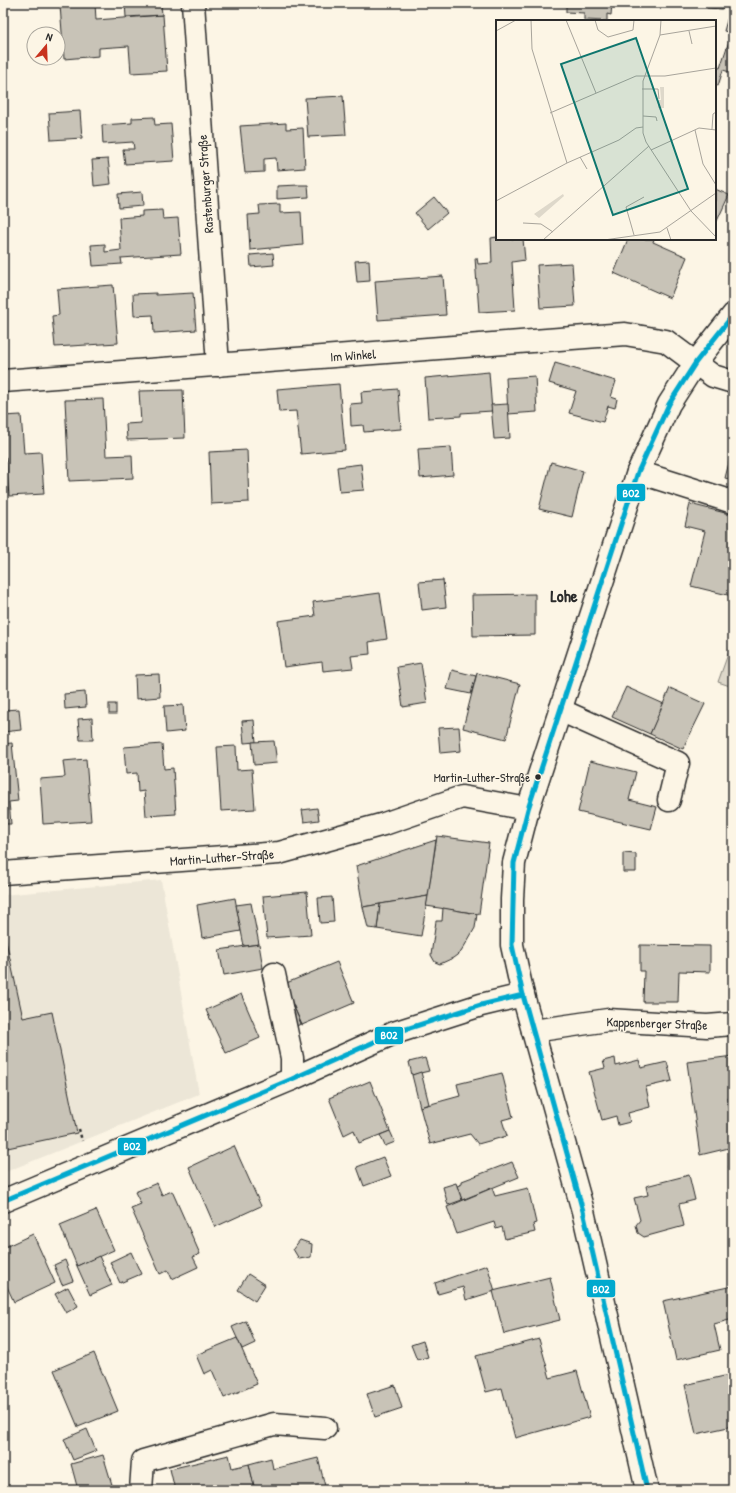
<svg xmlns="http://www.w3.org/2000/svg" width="736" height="1493" viewBox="0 0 736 1493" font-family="'Patrick Hand',sans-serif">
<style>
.built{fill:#ece6d7}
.green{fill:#ded8ca;stroke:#84827a}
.building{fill:#c8c3b7;stroke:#2b2b2b}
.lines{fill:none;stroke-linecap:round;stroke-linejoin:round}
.minor-casing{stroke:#2b2b2b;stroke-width:25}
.major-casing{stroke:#2b2b2b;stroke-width:25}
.path{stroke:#2b2b2b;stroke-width:2.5;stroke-dasharray:3 3;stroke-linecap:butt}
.minor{stroke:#fcf5e5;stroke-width:22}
.major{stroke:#fcf5e5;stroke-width:22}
.bus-1-casing{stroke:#fcf5e5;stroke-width:8}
.bus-1{stroke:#00a9ce;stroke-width:5}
.bus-dot{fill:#2b2b2b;stroke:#fcf5e5;stroke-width:1.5}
.labels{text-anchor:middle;stroke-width:3;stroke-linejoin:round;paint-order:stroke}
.bus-label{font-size:12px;fill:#2b2b2b;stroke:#fcf5e5;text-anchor:end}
.street-label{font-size:13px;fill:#2b2b2b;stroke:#fcf5e5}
.district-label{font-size:17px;font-weight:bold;fill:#2b2b2b;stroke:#fcf5e5}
.inset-road{fill:none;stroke:#a8a49b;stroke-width:1}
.view{fill:#0f766e;fill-opacity:0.15;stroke:#0f766e;stroke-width:2}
.inset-edge{fill:none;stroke:#2b2b2b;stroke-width:2}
.line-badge{stroke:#fcf5e5;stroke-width:1.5}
.badge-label{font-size:11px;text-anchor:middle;font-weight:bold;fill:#fff}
</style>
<rect width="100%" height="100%" fill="#fcf5e5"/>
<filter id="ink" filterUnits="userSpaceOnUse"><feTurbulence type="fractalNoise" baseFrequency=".025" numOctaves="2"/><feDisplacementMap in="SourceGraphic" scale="8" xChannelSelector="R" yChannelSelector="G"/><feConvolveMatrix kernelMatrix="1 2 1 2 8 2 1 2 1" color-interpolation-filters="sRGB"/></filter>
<g filter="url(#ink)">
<path class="built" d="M161,880L199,1094L3,1173V895Z"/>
<path class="green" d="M733,640V687L718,682Z"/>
<g class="building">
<path d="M95,3L96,20L163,15L167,71L131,73L129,46L99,48V56L64,59L60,5Z"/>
<path d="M125,3H161L162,15L126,17Z"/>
<path d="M265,3H291V5L265,7Z"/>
<path d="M566,3H612L611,15L607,14V21L584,20V13L566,12Z"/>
<path d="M707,3H723L722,9L707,8Z"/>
<path d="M729,13L733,14L732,33L724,31Z"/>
<path d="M733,29V73L723,70L718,86L715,85V67L720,68Z"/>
<path d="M343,96L346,135L308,137L305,98Z"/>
<path d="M80,111L82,138L51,140L49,113Z"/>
<path d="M154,117L155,125L171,124L174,161L125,164L123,149H134L133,142L103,144L102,125L132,123V118Z"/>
<path d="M286,123V129L303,128L305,168L277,170L276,158L264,159V172L245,173L240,126Z"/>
<path d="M108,159L111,184L94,186L92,160Z"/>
<path d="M299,185H308L309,197L277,199V186Z"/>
<path d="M715,189L729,195L717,221L715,220Z"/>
<path d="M142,192L143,206L119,208L118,194Z"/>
<path d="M434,197L447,213L428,229L415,213Z"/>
<path d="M280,204V213L301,212L303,245L250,250L248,215L260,214L259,205Z"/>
<path d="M162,210L163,219L178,218L181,254L121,258L122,264L93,266L91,245L105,244V252L121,250L119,218L142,216V211Z"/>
<path d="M497,237V239H523L525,260L512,262L515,310L479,312L475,258H477L478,264L492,263L491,238Z"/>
<path d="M628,239H654L653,242L687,257L670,298L614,273Z"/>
<path d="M273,253L274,265L251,267L250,255Z"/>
<path d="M369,260L370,281L357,282L355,261Z"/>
<path d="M572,263L575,306L540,308L537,265Z"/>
<path d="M443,276L446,315L378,320L375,281Z"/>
<path d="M113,285L118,343L55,347L52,316L59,315L57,289Z"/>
<path d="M156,293V295L193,293L196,330L154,333L153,315L134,316L133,294Z"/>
<path d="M555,363L616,381L611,397L617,399L615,408L608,406L603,422L569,413L576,391L549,383Z"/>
<path d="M489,372L492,411L461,413V416L428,418L425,378Z"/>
<path d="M535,376L537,412L508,414L506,378Z"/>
<path d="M339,384L345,450L301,454L296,411L279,412L277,389Z"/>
<path d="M398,389L401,429L364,432L363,425L351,426L350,404L362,403L361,392Z"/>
<path d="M183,390L185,438L127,440L126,424L141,423L139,391Z"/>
<path d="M103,399L106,456L132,455L133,478L69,481L65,400Z"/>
<path d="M508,404L510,438L494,439L491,405Z"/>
<path d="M21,415L24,453L41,452L44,494L9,496L6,457H3V416Z"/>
<path d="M451,447L453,475L420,478L418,449Z"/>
<path d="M247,450L249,502L211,504L209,452Z"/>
<path d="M732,451H733V480L725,478Z"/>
<path d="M551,462L583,471L572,517L539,509Z"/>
<path d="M361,464L364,490L340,492L337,467Z"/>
<path d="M690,504L733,515L732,596L691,586L705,531L685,526Z"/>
<path d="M443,580L446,607L422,610L419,582Z"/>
<path d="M380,593L387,639L369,642L370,654L351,656L353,668L323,671L322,662L284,667L278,621L315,616L313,602Z"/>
<path d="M535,594V635L473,636L472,595Z"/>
<path d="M421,663L427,703L403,707L397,667Z"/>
<path d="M452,670L476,676L471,694L447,689Z"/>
<path d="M477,673L520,684L506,739L463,728Z"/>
<path d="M159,674L160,697L136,699L135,675Z"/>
<path d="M626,687L664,704L650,734L612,717Z"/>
<path d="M670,688L705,704L683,749L650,734Z"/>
<path d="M85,692L86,707L65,709L64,694Z"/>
<rect x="109" y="704" width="7" height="10"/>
<path d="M183,705L185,731L166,733L164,706Z"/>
<path d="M19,709L21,730L3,732V710Z"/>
<path d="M92,718L93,740H80L78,719Z"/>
<path d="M254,720L256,742L244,743L242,721Z"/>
<path d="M459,727L461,751L440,753L438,728Z"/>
<path d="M274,741L277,763L254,765L252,742Z"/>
<path d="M12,743L18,801L9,802L11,824H3V744Z"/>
<path d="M162,744L164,769L173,768L176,814L146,816L144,791L138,792L137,773L126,774L124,747Z"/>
<path d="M236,746L237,770L252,769L255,809L221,811L217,747Z"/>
<path d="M86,759L91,821L43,824L40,779L65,777L63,761Z"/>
<path d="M590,761L636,772L629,800L657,807L651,829L578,812Z"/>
<path d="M317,808L319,820L304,822L302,810Z"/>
<path d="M437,836L489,843L479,914L426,906Z"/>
<path d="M436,840L428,896L363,907L356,866Z"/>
<path d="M623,853L636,854V872H623Z"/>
<path d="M307,892L311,935L267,938L263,896Z"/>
<path d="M428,896L421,936L377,929L380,904Z"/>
<path d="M332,897L334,922L320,923L318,898Z"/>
<path d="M235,898L241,931L202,938L197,905Z"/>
<path d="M251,903L259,944L244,946L236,905Z"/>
<path d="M380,904L377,929L368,928L363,907Z"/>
<path d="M443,908L477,914L475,928L461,952L453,958L440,964L435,962L431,955L436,921H442Z"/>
<path d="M3,927L23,1018L52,1012L77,1133L3,1149Z"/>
<path d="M259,944L263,968L224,975L219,950Z"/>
<path d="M640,945L710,946V972L679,971L678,1002H643L644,971H640Z"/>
<path d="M337,962L354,1003L302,1025L284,984Z"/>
<path d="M241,994L260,1038L226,1053L206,1010Z"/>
<path d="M292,1002L301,1024L294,1027L285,1005Z"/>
<path d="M733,1056V1098H728L733,1133V1147L700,1155L687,1062Z"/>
<path d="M425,1058L429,1071L412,1075L409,1062Z"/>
<path d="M615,1058L616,1066L639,1060L641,1068L667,1062L672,1081L646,1087L650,1107L628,1113L630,1122L618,1125L616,1116L602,1120L589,1072L605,1068L603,1061Z"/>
<path d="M421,1072L429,1104L420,1107L412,1075Z"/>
<path d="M502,1073L513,1117L502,1120L507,1136L478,1144L470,1134L430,1144L420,1107L460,1096L457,1084Z"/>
<path d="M370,1081L390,1131L359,1143L354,1130L344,1135L329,1098Z"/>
<path d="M390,1131L395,1142L385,1146L380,1135Z"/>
<path d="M234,1146L261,1206L215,1227L189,1167Z"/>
<path d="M383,1157L391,1176L364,1186L357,1167Z"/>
<path d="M512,1162L519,1177L462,1200L457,1186L462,1184V1181Z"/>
<path d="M733,1165V1182H732L729,1166Z"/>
<path d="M689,1175L695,1200L679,1204L684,1226L644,1237L638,1233L636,1225L640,1220L634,1198L648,1195L646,1186Z"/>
<path d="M157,1183L162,1195L172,1191L200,1254L193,1257L198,1267L172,1279L168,1270L160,1274L131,1208L141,1204L135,1192Z"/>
<path d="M456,1183L462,1200L448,1205L443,1187Z"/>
<path d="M492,1188L495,1196L528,1188L536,1223L533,1224L535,1232L505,1239L502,1227L496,1229L494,1222L457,1234L447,1207Z"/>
<path d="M96,1210L114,1250L77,1266L60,1225Z"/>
<path d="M33,1234L55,1283L14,1302L3,1278V1248Z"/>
<path d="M300,1240L312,1244L311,1257L299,1259L293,1249Z"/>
<path d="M131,1252L141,1274L120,1283L110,1262Z"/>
<path d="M99,1256L112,1285L90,1295L77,1266Z"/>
<path d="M65,1260L73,1281L62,1285L54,1265Z"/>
<path d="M487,1265L495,1291L466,1300L463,1287L438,1294L435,1283Z"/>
<path d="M248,1274L265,1285L255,1301L238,1290Z"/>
<path d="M550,1277L560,1320L504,1334L493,1291Z"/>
<path d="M733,1286V1319L714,1324L720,1350L676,1360L663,1301Z"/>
<path d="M68,1287L78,1306L66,1313L55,1294Z"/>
<path d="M246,1321L255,1343L242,1349L232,1327Z"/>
<path d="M237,1338L257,1384L224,1398L212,1370L204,1374L196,1355Z"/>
<path d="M539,1339L550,1378L577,1371L590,1417L515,1438L502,1388L486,1392L476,1356Z"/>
<path d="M423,1341L428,1357L417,1360L411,1345Z"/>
<path d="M94,1353L118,1411L78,1427L54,1370Z"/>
<path d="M733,1374V1426L696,1434L685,1385Z"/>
<path d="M395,1385L402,1408L375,1417L367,1394Z"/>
<path d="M87,1429L96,1451L73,1460L64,1439Z"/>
<path d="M103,1455L113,1488L106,1490H78L71,1464Z"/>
<path d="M229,1455L232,1468L249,1464L255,1490H175L170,1469Z"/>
<path d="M271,1458L273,1469L318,1458L326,1490H278L277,1488L255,1490L249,1464Z"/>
</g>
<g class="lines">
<g class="minor-casing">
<g id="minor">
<path d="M193,3L218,365"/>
<path d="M3,381L625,334L666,341L713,376L733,382"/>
<path d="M638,472L733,502"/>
<path d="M560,710L678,763L669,800"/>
<path d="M3,873L279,853L384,824L462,797L528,809"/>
<path d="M274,974L292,1058V1079"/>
<path d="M533,1031L608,1020L707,1026L733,1024"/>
<path d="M3,1201L292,1079L394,1033L481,1005L523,995"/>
<path d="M141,1490L143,1461L274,1424L325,1428"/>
</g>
</g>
<g class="major-casing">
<path id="major" d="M647,1490L583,1211L523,995L512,945V899L514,863L528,809L638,472L669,404L696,362L733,315"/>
</g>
<path class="path" d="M79,1129L82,1141"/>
<use href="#minor" class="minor"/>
<use href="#major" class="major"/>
<g class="bus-1-casing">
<g id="bus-1">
<path d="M3,1201L292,1079L394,1033L481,1005L523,995"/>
<path d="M647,1490L583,1211L523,995L512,945L514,863L528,809L638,472L669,404L696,362L733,315"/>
</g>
</g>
<use href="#bus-1" class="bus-1"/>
</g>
</g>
<circle class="bus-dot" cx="538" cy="777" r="3.5"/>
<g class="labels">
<g class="bus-label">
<text x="530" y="782">Martin-Luther-Straße</text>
</g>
<g class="street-label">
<text transform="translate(205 184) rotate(-94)" y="5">Rastenburger Straße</text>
<text transform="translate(353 355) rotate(-4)" y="5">Im Winkel</text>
<text transform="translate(222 857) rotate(-4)" y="5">Martin-Luther-Straße</text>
<text transform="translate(657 1023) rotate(2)" y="5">Kappenberger Straße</text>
</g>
<g class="district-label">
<text x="564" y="602">Lohe</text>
</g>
</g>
<g transform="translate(496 20)">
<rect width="220" height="220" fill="#fcf5e5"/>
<path d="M164,67H168V88H162V80H165ZM67,174L68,176L43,198L38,194Z" fill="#ded8ca"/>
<path class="inset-road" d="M35,0L36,29L71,143M70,0L100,73M99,0L102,10L112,17L137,10L138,0M165,0L164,15L147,61V113L150,122L195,191L220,217M0,11L20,0M193,11L196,24M164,15L220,6M146,69H162L163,79M54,93L140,56H169L220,48M147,96L160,97L161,101M216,109L217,94L220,92M199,110L207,144L220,165M155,130L203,108L220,110M84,137L91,149M0,181L71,143L123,120L140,108L147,107M27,203L45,204L57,212M171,208L175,220M138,215L130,187L148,177M47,220L153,126M108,220L164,212L220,173"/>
<path class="view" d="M140,18L192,169L117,195L65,44Z"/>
<rect width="220" height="220" class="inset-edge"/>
</g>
<g class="line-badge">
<rect x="616" y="483" width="30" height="19" rx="4" fill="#00a9ce"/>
<rect x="374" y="1026" width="30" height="19" rx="4" fill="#00a9ce"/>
<rect x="117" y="1137" width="30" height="19" rx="4" fill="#00a9ce"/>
<rect x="586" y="1279" width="30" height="19" rx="4" fill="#00a9ce"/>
</g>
<g class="badge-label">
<text x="631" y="497">BO2</text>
<text x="389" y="1039">BO2</text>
<text x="132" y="1150">BO2</text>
<text x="601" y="1293">BO2</text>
</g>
<rect width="736" height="1493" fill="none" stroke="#fcf5e5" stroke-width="16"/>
<rect x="8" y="8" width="720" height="1477" fill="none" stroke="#2b2b2b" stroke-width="1.5" filter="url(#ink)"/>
<g transform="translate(46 46) rotate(19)"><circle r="19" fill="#fcf5e5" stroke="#a8a49b"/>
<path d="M0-3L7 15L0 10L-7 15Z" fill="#c8321e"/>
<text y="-6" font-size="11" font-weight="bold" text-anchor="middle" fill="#2b2b2b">N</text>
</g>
</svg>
